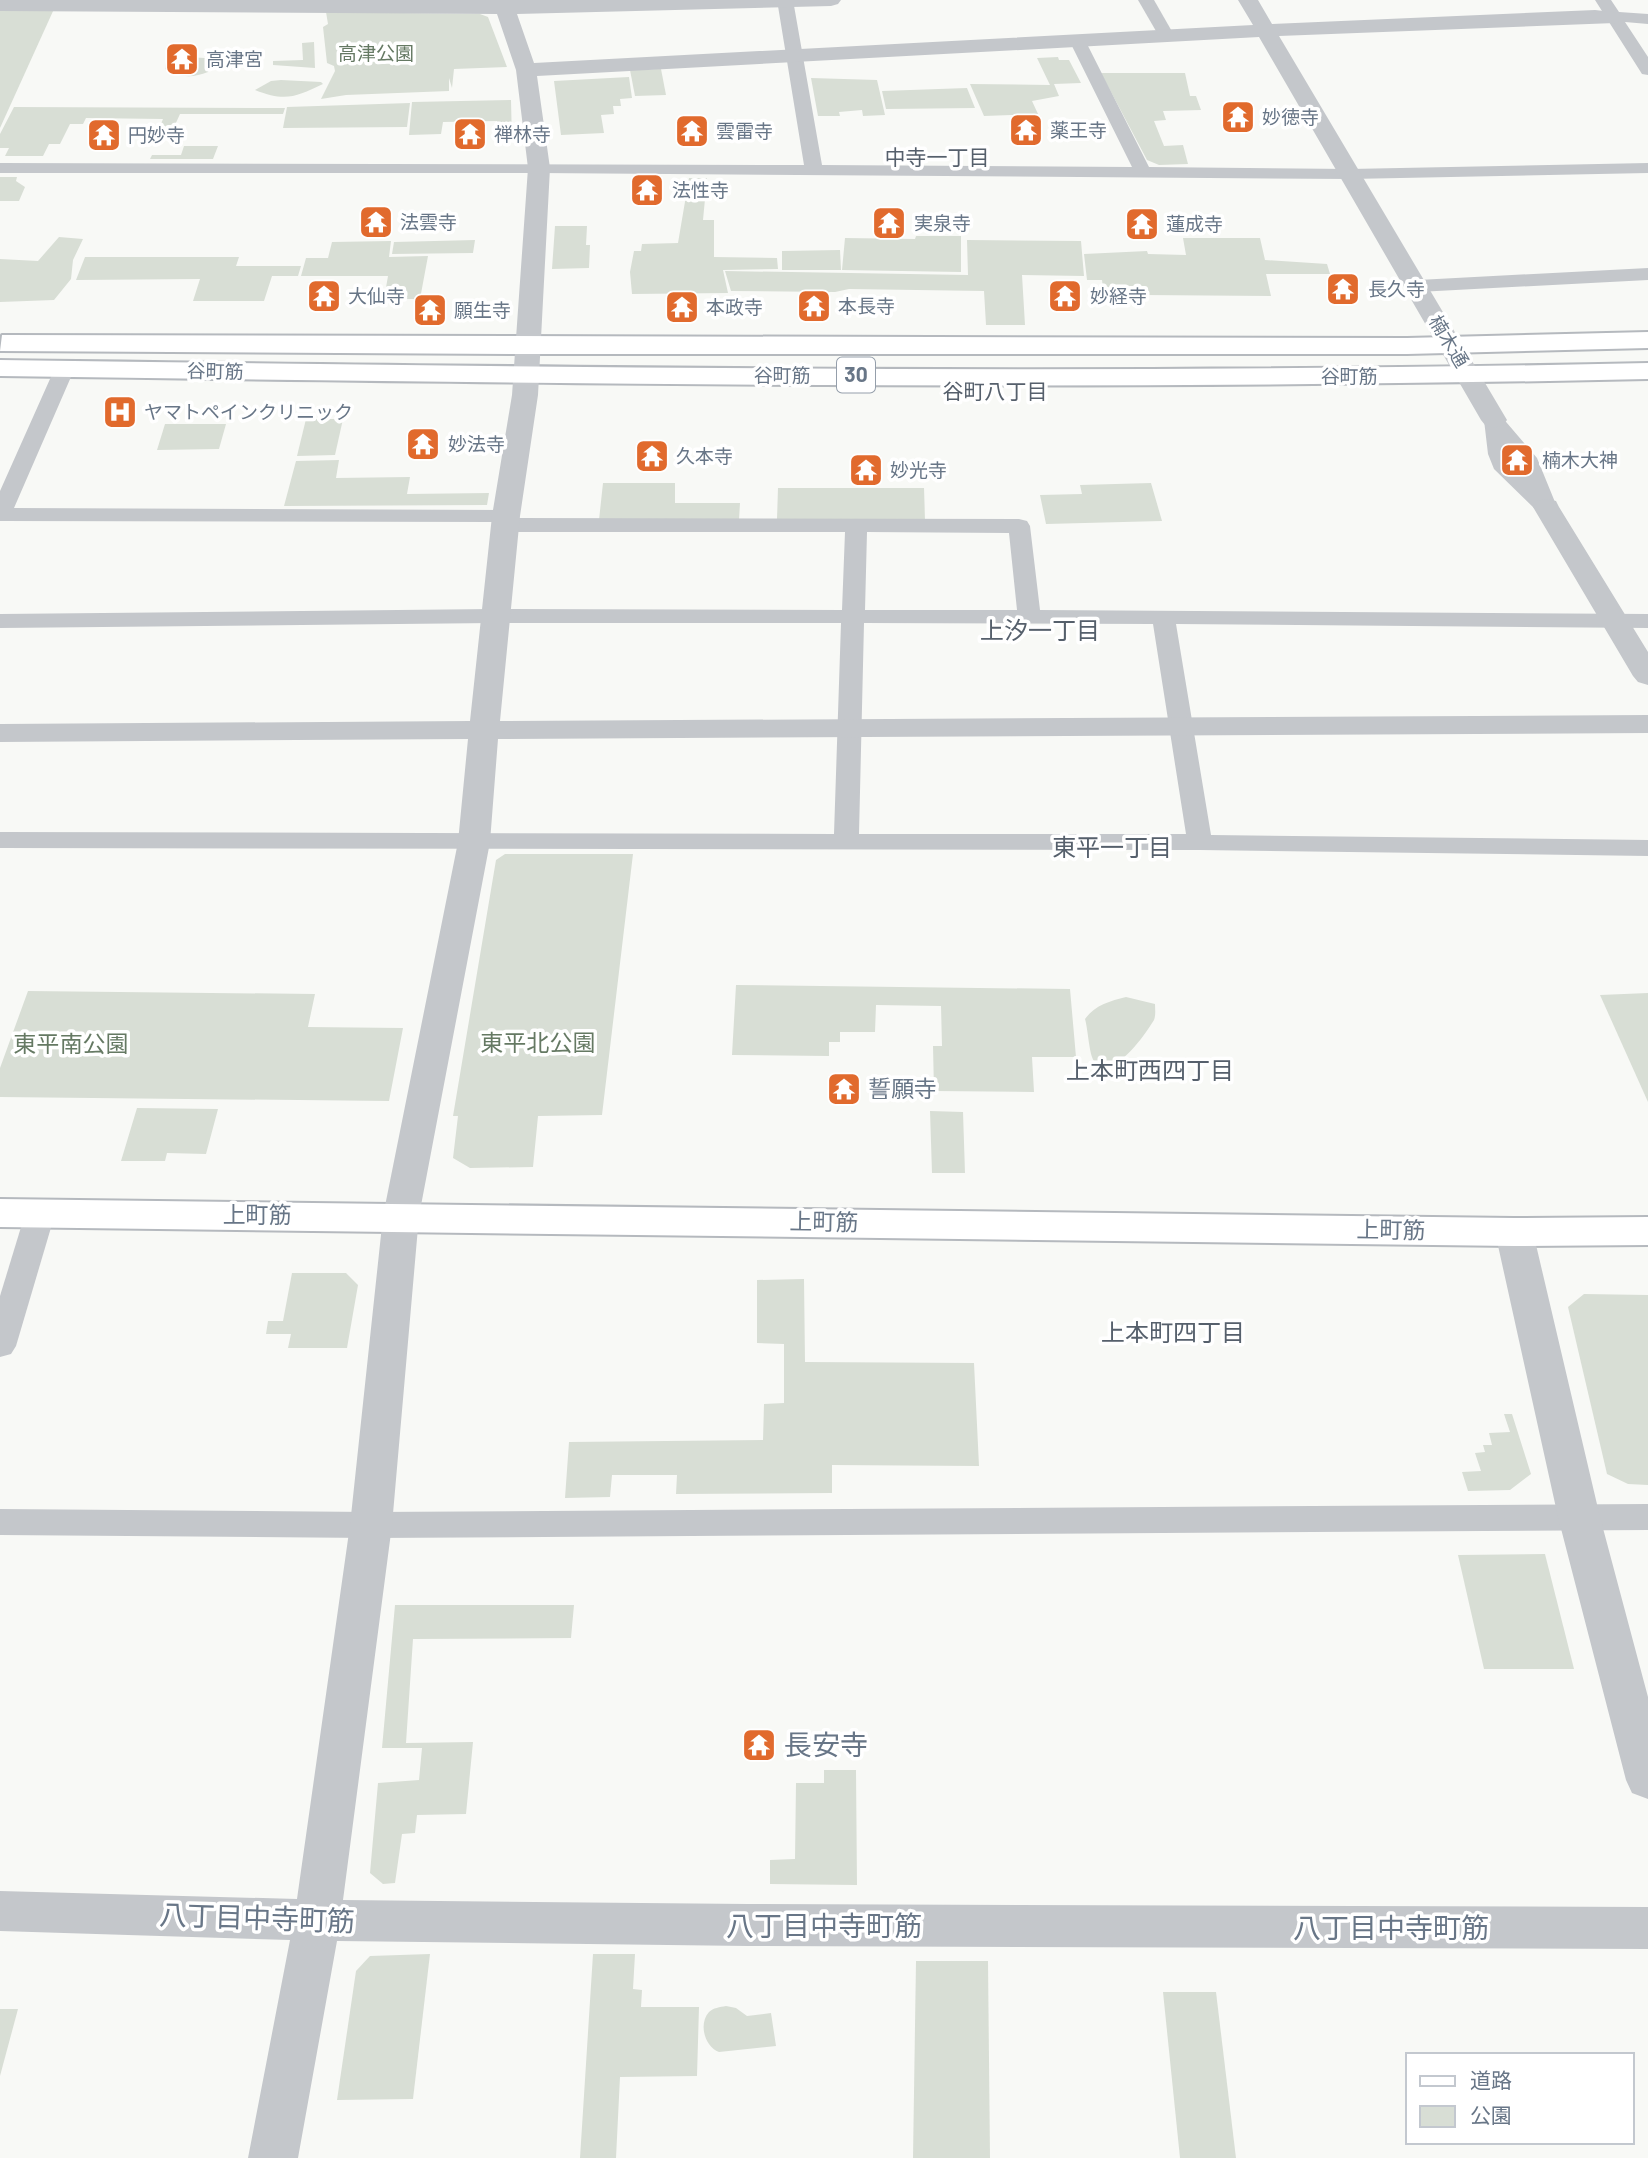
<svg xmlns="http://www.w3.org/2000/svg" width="1648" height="2158" viewBox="0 0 1648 2158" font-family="Barlow,'Noto Sans JP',sans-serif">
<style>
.green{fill:#d8ded5}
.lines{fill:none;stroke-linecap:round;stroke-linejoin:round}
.primary-casing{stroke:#b5b9be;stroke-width:4}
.minor{fill:#c4c7cb;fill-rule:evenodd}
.tertiary{fill:#c4c7cb;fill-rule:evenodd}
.primary{fill:#fff;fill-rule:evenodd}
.labels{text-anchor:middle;stroke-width:7;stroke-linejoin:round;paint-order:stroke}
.far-park-label{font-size:19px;fill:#657963;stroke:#fff}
.far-poi-label{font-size:19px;fill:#687687;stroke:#fff;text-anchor:start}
.far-street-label{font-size:19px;fill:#687687;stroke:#fff}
.far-neighbourhood-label{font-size:21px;fill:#56606c;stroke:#fff}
.shield{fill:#fff;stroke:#959fab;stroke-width:2}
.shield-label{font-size:21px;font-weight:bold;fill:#687687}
.park-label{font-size:23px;fill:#657963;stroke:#fff}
.poi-label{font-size:23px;fill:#687687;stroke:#fff;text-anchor:start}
.street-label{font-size:23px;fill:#687687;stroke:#fff}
.neighbourhood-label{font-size:24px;fill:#56606c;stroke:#fff}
.near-poi-label{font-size:28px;fill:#687687;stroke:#fff;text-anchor:start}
.near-street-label{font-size:28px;fill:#687687;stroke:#fff}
</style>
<rect width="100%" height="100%" fill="#f8f9f6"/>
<g class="green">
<path d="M0,9H54L0,128Z"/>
<path d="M326,12L480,14L488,17L507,67L454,69L452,88L449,78V91L346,95L321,99L335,71L334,66L327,63L323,27L328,24Z"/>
<path d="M314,42L315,68L273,65V61L303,60L302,43Z"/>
<path d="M167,56L205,58L210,68L208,72C193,78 180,78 165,69Z"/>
<path d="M1058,57L1059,60H1069L1081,83L1054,84L1059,96L1032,101L1038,114L984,116L970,84L1050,85L1037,58Z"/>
<path d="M661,69L666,95L635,96L630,70Z"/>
<path d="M1101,73H1185L1190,96H1196L1201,110L1163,111L1166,120L1154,121L1164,146L1183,145L1188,164L1159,165L1147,160Z"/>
<path d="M629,77L632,98L620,99L621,106H613L614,114L601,115L604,133L561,135L554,81Z"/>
<path d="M811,78L877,80L885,115L863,116L862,110L839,112L840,116H818Z"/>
<path d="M281,80L321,82L323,84C296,97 285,102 255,90L271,81Z"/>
<path d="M967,88L975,108L886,109L882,91Z"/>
<path d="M511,100L512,142H498L497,121L443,122L441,134L409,135L412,102Z"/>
<path d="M410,103L407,127L283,128L287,107Z"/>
<path d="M14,107L285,108L283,114H180L169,138H155L163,119L86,118L83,124H70L60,144H49L43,156H5L9,148H0V134Z"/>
<path d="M184,146H218L213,159H150L152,155H181Z"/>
<path d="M0,177H17L16,181L25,187L19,201H0Z"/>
<path d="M689,178H707L703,220H714V257L777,258L778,269L723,270L728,293L632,294L630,272L634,251H641L642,244L678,243Z"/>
<path d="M555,226H587L586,245H590L589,268L552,269Z"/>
<path d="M916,236H961V272L842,270L845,238L915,239Z"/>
<path d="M59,237L83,239L73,260L71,279L54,300L0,302V259L38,261Z"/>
<path d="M1183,238H1260L1265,260L1327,264L1330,274H1266L1271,296L1144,295L1142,288H1103L1102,280H1087L1084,254L1147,251L1148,254L1186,255Z"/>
<path d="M475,240L473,253L392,254L394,242Z"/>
<path d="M967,240L1081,241L1084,276L1022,275L1025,325H986L984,291L849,289L835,292L731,291L725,271L968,275Z"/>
<path d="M391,241L389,257L428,256L420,299H384L388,276H301L306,258H328L332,242Z"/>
<path d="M840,250L841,270H782V251Z"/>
<path d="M85,257H239L236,266H301L298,276H272L264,301H193L200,279L76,280Z"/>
<path d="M306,419H343L335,455L297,456Z"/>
<path d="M165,424H226L219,449L157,450Z"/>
<path d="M339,460L336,478L410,477L407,494L489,493L487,505L284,506L296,461Z"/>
<path d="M603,483H675V503H740L739,520H599Z"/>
<path d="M1151,483L1162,521L1046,524L1040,495L1082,494L1080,485Z"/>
<path d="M778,488H924L925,520L777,519Z"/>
<path d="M505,854H633L602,1115L538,1116L533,1167L470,1168L453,1158L458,1116H453L496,860Z"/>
<path d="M736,985L1070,989L1076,1057H1032L1034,1092L934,1091L933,1046H942L941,1006L876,1005L875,1032H840V1042H829V1056L732,1055Z"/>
<path d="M28,991L315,994L308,1027L403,1028L389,1101L0,1097V1068Z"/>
<path d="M1648,993V1102L1600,995Z"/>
<path d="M1126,997L1155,1004C1155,1009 1156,1015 1154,1020C1146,1033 1113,1083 1094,1061C1089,1054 1088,1029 1085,1019C1095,1005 1110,1001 1126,997Z"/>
<path d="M137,1108L218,1109L206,1154L167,1153L165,1161H121Z"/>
<path d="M930,1111L963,1112L965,1173H932Z"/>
<path d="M292,1273H346L358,1285L347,1348H288L291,1334H266L268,1321H283Z"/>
<path d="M804,1279L805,1362L974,1363L979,1466L832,1465V1493L676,1494L677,1475H612L610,1497L565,1498L569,1442L763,1440L764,1404L784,1403V1344L757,1343V1280Z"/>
<path d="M1584,1294L1648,1295V1485L1628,1484L1607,1474L1568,1307Z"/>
<path d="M1504,1414H1512L1531,1474L1510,1490L1468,1491L1462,1472L1481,1471L1475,1453L1485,1452L1483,1445H1492L1489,1433L1510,1432Z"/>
<path d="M1545,1554L1574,1669H1484L1458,1555Z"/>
<path d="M395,1605H574L571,1638L413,1639L406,1743L473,1742L466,1814L417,1815L415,1833L402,1834L395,1883L383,1884L370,1873L378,1783L419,1780L422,1748H382Z"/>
<path d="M824,1770H856L857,1885L770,1884V1860L795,1859L796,1783H824Z"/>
<path d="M430,1954L413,2099L337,2100L356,1971L370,1956Z"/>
<path d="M593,1954H635L633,1989L642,1990L641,2007H699L697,2076L620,2077L616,2158H580Z"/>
<path d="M916,1961H988L990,2158H913Z"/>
<path d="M1163,1992H1216L1236,2158H1180Z"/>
<path d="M726,2006L736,2008L747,2016L771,2013L776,2046L719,2052C705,2047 698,2024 709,2012C713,2008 720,2007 726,2006Z"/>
<path d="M0,2009H18L0,2076Z"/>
</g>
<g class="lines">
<g class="primary-casing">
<g id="primary">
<path d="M1648,332V348L1407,354H526L0,351L2,335L1407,338Z"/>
<path d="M0,360C549,367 1099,375 1648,363V379C1099,391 549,384 0,376Z"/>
<path d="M0,1199L1514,1218L1648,1217V1245L1514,1246L0,1227Z"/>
</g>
</g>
<g class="minor">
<path d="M777,0H793L822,165L1132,167L1069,40L1077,35L1085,40L1149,167L1350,169L1648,163V173L1350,179L539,173H0V163L804,165Z"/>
<path d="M1138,0H1154L1174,35L1172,38H1160Z"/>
<path d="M1595,0H1611L1619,12L1648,14V24L1625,22L1648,57V75L1642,74Z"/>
<path d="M1648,268V280L1418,292L1408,286L1418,280Z"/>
<path d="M64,364L71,366L74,370L14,508L506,510L514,511L517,516L515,518L1019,519L1027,521L1030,526L1040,610L1648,614V628L1176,624L1211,835L1648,840V856L1200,850L0,848V832L834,834L841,623H494L0,628V614L494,609L842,610L845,532H504L496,530L493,525L495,522L0,521V491L54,370L57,366ZM867,532L1009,533L1017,610H865ZM864,623L1153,624L1186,834H859Z"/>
<path d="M1494,414L1501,416L1537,458L1557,507L1554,512H1538L1494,469L1488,454L1484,420L1487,416ZM1508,447L1524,476L1514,466Z"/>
<path d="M40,1204L50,1207L55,1214L16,1346L11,1354L0,1357V1296L25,1214L30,1207Z"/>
<path d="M1648,1504V1530L371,1538L0,1535V1509L371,1512Z"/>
</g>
<g class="tertiary">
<path d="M0,0H841L838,4L831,6L517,14L534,63L1253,25L1238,0H1258L1272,24L1595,10L1622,13L1625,17L1622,21L1615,23L1279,36L1507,420L1503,425L1494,428L1485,425L1481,420L1259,37L537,76L550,168L538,395L520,516L500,721L1648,715V733L498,739L490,842L419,1216L392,1525L343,1900L748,1904L1648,1907V1949L748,1946L337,1941L298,2158H248L290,1940L0,1931V1891L297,1899L350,1525L383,1216L458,842L468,739L0,742V724L470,721L492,516L512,395L528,168L516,70L497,14L0,11Z"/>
<path d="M1546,499L1556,501L1559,507L1648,652V685L1638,682L1633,676L1533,507L1536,501Z"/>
<path d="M1514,1219L1527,1223L1533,1232L1600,1517L1648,1697V1799L1632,1793L1626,1780L1558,1517L1495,1232L1501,1223Z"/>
</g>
<use href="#primary" class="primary"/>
</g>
<defs>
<g id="temple-square" transform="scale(1.75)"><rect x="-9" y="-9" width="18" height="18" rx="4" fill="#e16a2d" stroke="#fff"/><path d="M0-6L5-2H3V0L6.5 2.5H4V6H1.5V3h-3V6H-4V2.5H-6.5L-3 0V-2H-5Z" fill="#fff"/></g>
<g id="hospital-square" transform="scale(1.75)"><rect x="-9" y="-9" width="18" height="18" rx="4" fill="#e16a2d" stroke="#fff"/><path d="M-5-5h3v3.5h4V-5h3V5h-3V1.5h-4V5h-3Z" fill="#fff"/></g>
</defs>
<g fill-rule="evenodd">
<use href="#temple-square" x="182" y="59"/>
<use href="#temple-square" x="1238" y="117"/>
<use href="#temple-square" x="1026" y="130"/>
<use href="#temple-square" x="692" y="131"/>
<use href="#temple-square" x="470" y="134"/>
<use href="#temple-square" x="104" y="135"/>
<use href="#temple-square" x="647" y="190"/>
<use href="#temple-square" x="376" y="222"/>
<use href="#temple-square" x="889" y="223"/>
<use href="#temple-square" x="1142" y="224"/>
<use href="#temple-square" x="1343" y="289"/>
<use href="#temple-square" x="324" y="296"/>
<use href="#temple-square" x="1065" y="296"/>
<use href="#temple-square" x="814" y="306"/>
<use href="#temple-square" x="682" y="307"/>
<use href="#temple-square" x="430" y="310"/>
<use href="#hospital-square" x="120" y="412"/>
<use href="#temple-square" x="423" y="444"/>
<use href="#temple-square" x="652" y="456"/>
<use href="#temple-square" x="1517" y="460"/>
<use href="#temple-square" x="866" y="470"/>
<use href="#temple-square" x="844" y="1089"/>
<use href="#temple-square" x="759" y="1745"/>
</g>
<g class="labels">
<g class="far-park-label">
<text x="376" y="60">高津公園</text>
</g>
<g class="far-poi-label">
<text x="206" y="66">高津宮</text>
<text x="1262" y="124">妙徳寺</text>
<text x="1050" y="137">薬王寺</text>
<text x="716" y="138">雲雷寺</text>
<text x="494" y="141">禅林寺</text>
<text x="128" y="142">円妙寺</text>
<text x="672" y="197">法性寺</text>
<text x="400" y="229">法雲寺</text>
<text x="914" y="230">実泉寺</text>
<text x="1166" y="231">蓮成寺</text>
<text x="1368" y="296">長久寺</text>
<text x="348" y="303">大仙寺</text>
<text x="1090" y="303">妙経寺</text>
<text x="838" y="313">本長寺</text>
<text x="706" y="314">本政寺</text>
<text x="454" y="317">願生寺</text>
<text x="144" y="419">ヤマトペインクリニック</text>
<text x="448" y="451">妙法寺</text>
<text x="676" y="463">久本寺</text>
<text x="1542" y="467">楠木大神</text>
<text x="890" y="477">妙光寺</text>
</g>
<g class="far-street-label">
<text transform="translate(1449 341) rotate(59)" y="7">楠木通</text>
<text transform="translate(215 371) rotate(1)" y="7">谷町筋</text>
<text x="782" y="382">谷町筋</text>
<text x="1349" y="383">谷町筋</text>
</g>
<g class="far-neighbourhood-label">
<text x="937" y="165">中寺一丁目</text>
<text x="995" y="399">谷町八丁目</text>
</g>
<rect class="shield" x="837" y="357.5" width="38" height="35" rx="5"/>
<g class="shield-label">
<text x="856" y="382">30</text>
</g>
<g class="park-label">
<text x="538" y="1051">東平北公園</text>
<text x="71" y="1052">東平南公園</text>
</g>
<g class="poi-label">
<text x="868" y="1097">誓願寺</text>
</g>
<g class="street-label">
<text x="257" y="1223">上町筋</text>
<text transform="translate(824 1222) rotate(1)" y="8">上町筋</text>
<text transform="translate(1391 1230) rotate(1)" y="8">上町筋</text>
</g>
<g class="neighbourhood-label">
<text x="1040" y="639">上汐一丁目</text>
<text x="1112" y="856">東平一丁目</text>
<text x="1150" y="1079">上本町西四丁目</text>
<text x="1173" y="1341">上本町四丁目</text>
</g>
<g class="near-poi-label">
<text x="784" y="1755">長安寺</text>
</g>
<g class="near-street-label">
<text transform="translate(257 1918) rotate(2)" y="10">八丁目中寺町筋</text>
<text x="824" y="1936">八丁目中寺町筋</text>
<text x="1391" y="1938">八丁目中寺町筋</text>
</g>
</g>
<rect x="1406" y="2053" width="228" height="91" fill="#ffffff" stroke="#c3c8cf" stroke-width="2"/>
<rect x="1420" y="2076" width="35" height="10" fill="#ffffff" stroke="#c3c8cf" stroke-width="2"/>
<text x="1470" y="2088" font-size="21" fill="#687687">道路</text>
<rect x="1420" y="2106" width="35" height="21" fill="#d8ded5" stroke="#c3c8cf" stroke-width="2"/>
<text x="1470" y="2123" font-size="21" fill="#687687">公園</text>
</svg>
